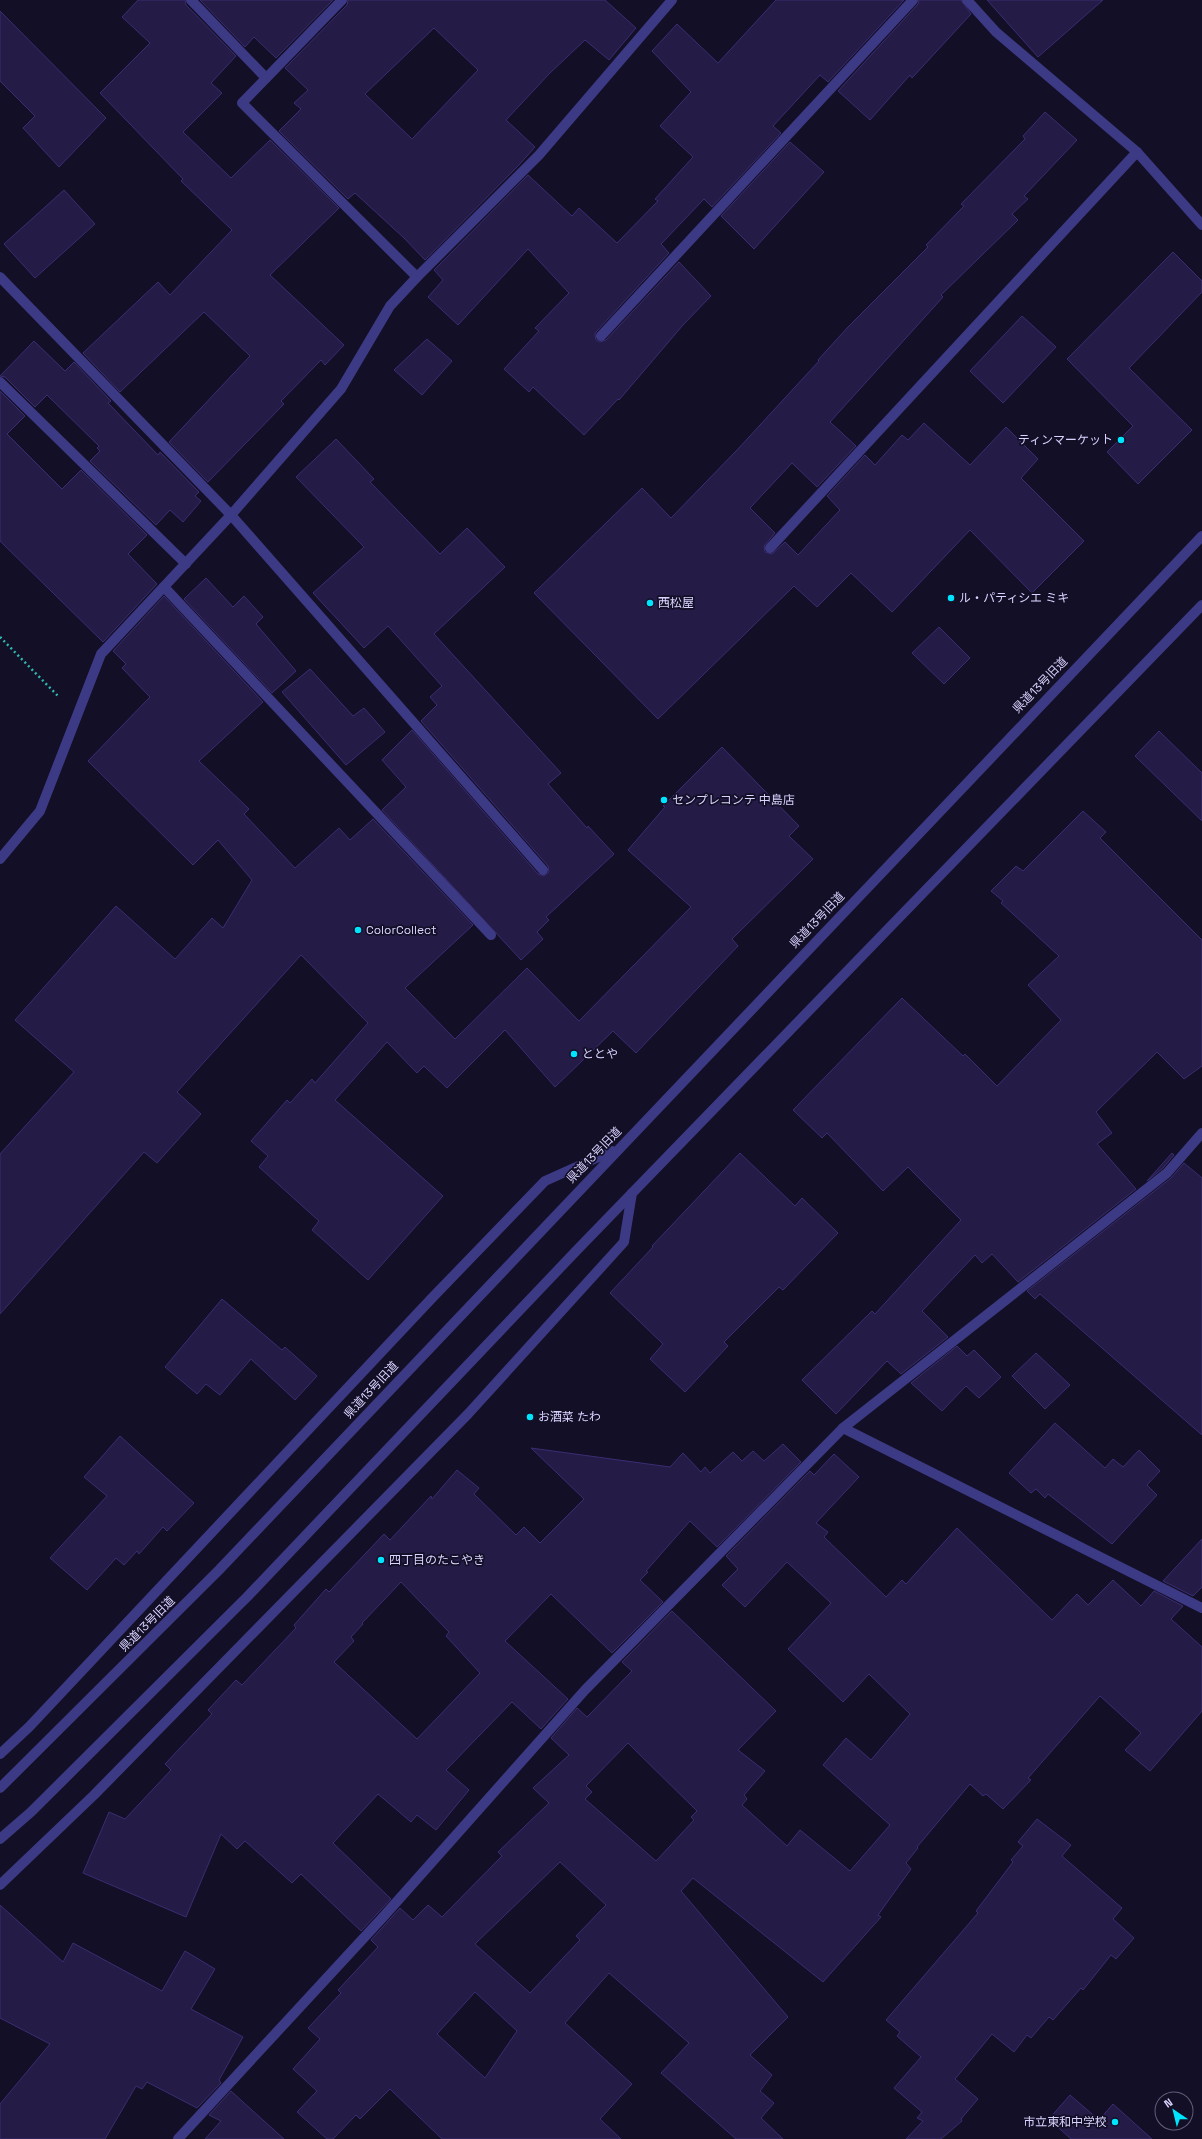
<svg xmlns="http://www.w3.org/2000/svg" width="1202" height="2139" viewBox="0 0 1202 2139" font-family="'Space Grotesk','Noto Sans JP',sans-serif">
<style>
.building{fill:#241b47;stroke:#3b2d73;fill-rule:evenodd}
.lines{fill:none;stroke-linecap:round;stroke-linejoin:round}
.path{stroke:#2fb8b0;stroke-width:2.5;stroke-dasharray:2 3;stroke-linecap:butt}
.minor{stroke:#3d3a85;stroke-width:10}
.poi-dot{fill:#00e5ff;stroke:#130f26;stroke-width:1.5}
.labels{text-anchor:middle;stroke-width:3.5;stroke-linejoin:round;paint-order:stroke}
.poi-label{font-size:12px;fill:#d9d4ff;stroke:#130f26;text-anchor:start}
.street-label{font-size:12px;fill:#d9d4ff;stroke:#130f26}
</style>
<rect width="100%" height="100%" fill="#130f26"/>
<g class="building">
<path d="M138,0H185L186,5L236,56L211,83L222,93L183,132L231,178L270,140L339,208L270,275L344,345L325,365L321,360L281,401L284,404L208,482L169,442L250,356L204,312L120,392L83,353L158,282L170,295L232,230L181,181L183,179L100,93L150,43L122,17Z"/>
<path d="M200,0H333L276,58L254,37L245,47Z"/>
<path d="M348,0H605L636,28L609,60L585,40L549,74L506,120L535,147L518,166L425,260L404,238L355,193L348,199L279,131L301,109L294,103L308,90L285,68L347,5ZM434,28L478,70L412,139L365,94Z"/>
<path d="M776,0H904L828,82L820,75L773,126L781,133L712,207L704,199L661,244L669,253L596,332L595,335L596,340L600,342L606,340L679,262L711,296L683,325L619,400L618,399L584,435L533,387L529,392L504,369L539,331L535,328L569,293L528,249L458,325L428,297L443,280L434,270L528,175L572,216L579,208L617,243L658,201L655,199L693,157L660,126L691,92L652,51L677,24L718,63Z"/>
<path d="M919,0H961L971,14L912,78L910,75L870,120L838,91L918,4Z"/>
<path d="M987,0H1103L1038,57Z"/>
<path d="M0,11L106,118L59,167L23,128L35,116L0,81Z"/>
<path d="M1045,112L1077,140L1024,196L1028,199L1012,214L1018,220L941,295L943,297L830,422L856,446L817,487L792,463L750,508L775,533L764,546L765,552L772,554L785,542L798,555L840,510L827,496L865,455L875,465L902,435L908,440L924,423L970,465L1006,427L1038,459L1021,478L1084,541L1032,593L970,530L892,612L851,573L817,607L794,586L658,719L534,593L642,488L671,518L737,450L819,361L818,360L848,327L928,247L926,245L964,206L961,204L1025,139L1023,136Z"/>
<path d="M790,142L824,172L754,249L721,216Z"/>
<path d="M64,190L95,224L35,278L4,244Z"/>
<path d="M1173,252L1202,281V292L1129,368L1192,430L1138,484L1107,452L1133,426L1067,359Z"/>
<path d="M1022,316L1056,347L1003,403L970,371Z"/>
<path d="M427,339L452,361L422,395L394,370Z"/>
<path d="M34,341L65,371L74,362L111,401L108,403L158,455L160,452L199,492L195,496L201,501L183,522L170,510L156,525L90,461L100,451L97,448L99,446L47,395L35,407L5,377L0,376Z"/>
<path d="M0,391L25,416L7,434L62,489L81,470L147,535L128,554L157,584L103,642L0,541Z"/>
<path d="M336,439L374,479L370,482L440,554L467,528L505,567L434,634L561,773L548,784L587,828L588,826L614,854L546,917L549,920L537,932L543,939L521,960L382,810L406,787L382,760L412,730L538,874L544,876L549,872L548,866L421,721L437,705L430,697L442,686L388,626L364,648L313,593L364,547L296,477Z"/>
<path d="M206,578L233,607L244,596L263,617L256,624L296,671L272,693L184,599Z"/>
<path d="M164,596L263,702L199,761L249,809L244,814L295,868L339,828L350,840L373,819L473,925L405,988L455,1039L527,968L579,1021L691,907L628,850L665,807L663,806L722,747L799,826L789,836L813,859L732,939L738,946L636,1053L613,1031L555,1087L505,1030L447,1088L424,1066L417,1073L387,1042L335,1100L443,1196L368,1280L312,1230L319,1221L259,1167L268,1156L251,1141L287,1100L290,1103L312,1079L315,1083L368,1023L301,955L177,1092L201,1114L157,1163L144,1152L0,1314V1154L74,1072L15,1020L116,906L175,959L212,918L223,928L252,880L218,840L193,865L88,761L150,697L122,668L126,664L113,651Z"/>
<path d="M939,627L970,658L944,684L912,653Z"/>
<path d="M310,669L353,716L364,708L385,732L346,765L282,692Z"/>
<path d="M1159,731L1202,773V821L1135,756Z"/>
<path d="M1083,811L1106,832L1100,838L1202,940V1066L1184,1079L1157,1052L1096,1112L1112,1133L1097,1144L1136,1189L1018,1282L992,1254L982,1263L975,1255L922,1311L948,1337L901,1374L887,1361L836,1414L802,1380L872,1311L875,1314L961,1220L908,1167L883,1191L827,1133L822,1138L793,1110L902,998L963,1056L965,1054L997,1086L1061,1020L1028,985L1059,956L1001,903L1003,901L991,891L1016,866L1023,871Z"/>
<path d="M740,1153L795,1206L802,1198L838,1233L783,1290L779,1287L724,1342L728,1346L685,1392L650,1359L663,1344L610,1293L653,1247L652,1246Z"/>
<path d="M1172,1153L1174,1155L1163,1168L1147,1181Z"/>
<path d="M1184,1163L1202,1178V1435L1040,1294L1035,1299L1027,1291L1171,1178Z"/>
<path d="M222,1299L282,1350L285,1347L317,1376L295,1400L251,1359L220,1395L206,1384L197,1394L165,1367Z"/>
<path d="M957,1346L967,1356L974,1350L1001,1377L979,1398L966,1386L942,1411L911,1383Z"/>
<path d="M1036,1353L1070,1385L1045,1409L1012,1376Z"/>
<path d="M1055,1423L1105,1468L1113,1459L1123,1467L1139,1450L1160,1471L1147,1485L1157,1495L1112,1544L1048,1494L1045,1498L1036,1489L1031,1493L1009,1473Z"/>
<path d="M120,1436L194,1503L167,1531L163,1527L139,1554L137,1551L124,1565L116,1558L87,1590L50,1558L107,1496L84,1477Z"/>
<path d="M783,1444L801,1462L717,1547L690,1521L646,1571L648,1572L640,1580L663,1602L612,1653L551,1594L505,1641L568,1699L541,1729L512,1702L446,1770L469,1790L436,1830L417,1815L411,1822L378,1794L333,1843L391,1899L361,1931L301,1874L292,1883L245,1841L237,1849L221,1834L186,1917L83,1873L109,1812L125,1819L171,1770L165,1764L212,1714L208,1710L236,1680L242,1685L296,1628L294,1625L326,1589L329,1592L384,1534L390,1540L431,1496L432,1499L457,1470L479,1488L474,1494L516,1535L524,1527L540,1543L584,1499L531,1448L670,1467L683,1453L701,1472L705,1467L710,1473L733,1452L742,1461L753,1451L764,1461ZM401,1582L449,1632L446,1636L480,1673L417,1739L334,1662L354,1641L351,1637L363,1624L362,1623Z"/>
<path d="M834,1454L859,1477L816,1523L828,1532L824,1537L886,1597L902,1580L906,1584L957,1528L1052,1620L1077,1594L1088,1605L1113,1580L1141,1606L1154,1591L1183,1606L1171,1619L1202,1647V1711L1150,1771L1125,1750L1141,1733L1100,1696L1028,1778L1031,1780L1003,1809L986,1794L983,1796L970,1784L917,1847L918,1848L906,1863L911,1869L878,1915L881,1917L823,1982L693,1878L681,1891L788,2017L750,2055L772,2075L760,2091L774,2103L761,2118L783,2139H736L661,2073L689,2043L609,1973L565,2023L632,2084L600,2119L621,2139H442L390,2089L360,2119L356,2115L333,2139H327L297,2112L317,2091L293,2069L320,2039L308,2028L341,1993L338,1990L378,1947L371,1940L400,1908L413,1920L428,1905L442,1917L502,1856L498,1852L549,1803L533,1788L569,1755L551,1738L577,1708L587,1717L632,1671L622,1662L672,1611L776,1711L738,1750L765,1771L744,1795L747,1799L742,1805L787,1846L800,1830L850,1871L890,1825L823,1765L846,1738L871,1760L910,1714L869,1674L843,1702L788,1649L831,1603L787,1562L745,1607L722,1585L738,1569L726,1556L810,1471L814,1475ZM628,1743L697,1811L691,1817L694,1820L656,1861L585,1799L592,1792L586,1786ZM560,1862L606,1905L576,1936L580,1940L530,1993L475,1944ZM475,1992L517,2031L485,2078L437,2034Z"/>
<path d="M1202,1539V1587L1193,1596L1163,1581Z"/>
<path d="M1037,1819L1071,1845L1062,1856L1122,1908L1113,1919L1134,1938L1116,1959L1111,1955L1083,1990L1081,1988L1053,2020L1049,2017L1031,2038L1027,2035L1014,2052L992,2034L955,2079L978,2099L961,2119L962,2121L941,2139H906L923,2121L917,2118L922,2112L894,2088L921,2057L897,2036L900,2032L886,2020L978,1913L976,1911L1013,1862L1011,1860L1023,1846L1018,1842Z"/>
<path d="M0,1905L63,1962L73,1943L162,1991L185,1951L215,1969L191,2009L243,2037L219,2080L221,2083L197,2108L147,2082L142,2089L136,2086L105,2139H0V2104L50,2044L0,2018Z"/>
<path d="M231,2091L243,2102L284,2139H205L221,2121L209,2115Z"/>
<path d="M1070,2095L1099,2120L1113,2104L1152,2139H1071L1049,2119Z"/>
</g>
<g class="lines">
<path class="path" d="M0,637L59,697"/>
<g class="minor">
<path d="M191,0L266,78"/>
<path d="M342,0L242,103L417,277"/>
<path d="M967,0L996,32L1137,152L1202,225"/>
<path d="M0,277L231,515L543,870"/>
<path d="M601,336L913,0"/>
<path d="M0,382L186,564"/>
<path d="M770,548L1137,152"/>
<path d="M164,587L491,935"/>
<path d="M0,859L40,811L101,654L231,515L341,389L390,306L417,277L539,155L672,0"/>
<path d="M843,1428L1202,1608"/>
<path d="M0,1754L29,1727L432,1298L545,1181L612,1151"/>
<path d="M0,1788L219,1570L1202,536"/>
<path d="M0,1839L31,1812L247,1597L577,1250L1202,605"/>
<path d="M0,1885L94,1795L468,1414L624,1242L632,1193"/>
<path d="M178,2139L384,1916L585,1690L843,1428L1167,1173L1202,1133"/>
</g>
</g>
<g class="poi-dot">
<circle cx="1121" cy="440" r="4"/>
<circle cx="951" cy="598" r="4"/>
<circle cx="650" cy="603" r="4"/>
<circle cx="664" cy="800" r="4"/>
<circle cx="358" cy="930" r="4"/>
<circle cx="574" cy="1054" r="4"/>
<circle cx="530" cy="1417" r="4"/>
<circle cx="381" cy="1560" r="4"/>
<circle cx="1115" cy="2122" r="4"/>
</g>
<g class="labels">
<g class="poi-label">
<text x="1113" y="444" text-anchor="end">ティンマーケット</text>
<text x="959" y="602">ル・パティシエ ミキ</text>
<text x="658" y="607">西松屋</text>
<text x="672" y="804">センプレコンテ 中島店</text>
<text x="366" y="934">ColorCollect</text>
<text x="582" y="1058">ととや</text>
<text x="538" y="1421">お酒菜 たわ</text>
<text x="389" y="1564">四丁目のたこやき</text>
<text x="1107" y="2126" text-anchor="end">市立東和中学校</text>
</g>
<g class="street-label">
<text transform="translate(1040 685) rotate(-46)" y="4">県道13号旧道</text>
<text transform="translate(817 920) rotate(-46)" y="4">県道13号旧道</text>
<text transform="translate(594 1155) rotate(-46)" y="4">県道13号旧道</text>
<text transform="translate(371 1390) rotate(-47)" y="4">県道13号旧道</text>
<text transform="translate(147 1624) rotate(-45)" y="4">県道13号旧道</text>
</g>
</g>
<g transform="translate(1174 2111) rotate(325)"><circle r="19" fill="#130f26" stroke="#625e7d"/>
<path d="M0-3L7 15L0 10L-7 15Z" fill="#00e5ff"/>
<text y="-6" font-size="11" font-weight="bold" text-anchor="middle" fill="#d9d4ff">N</text>
</g>
</svg>
